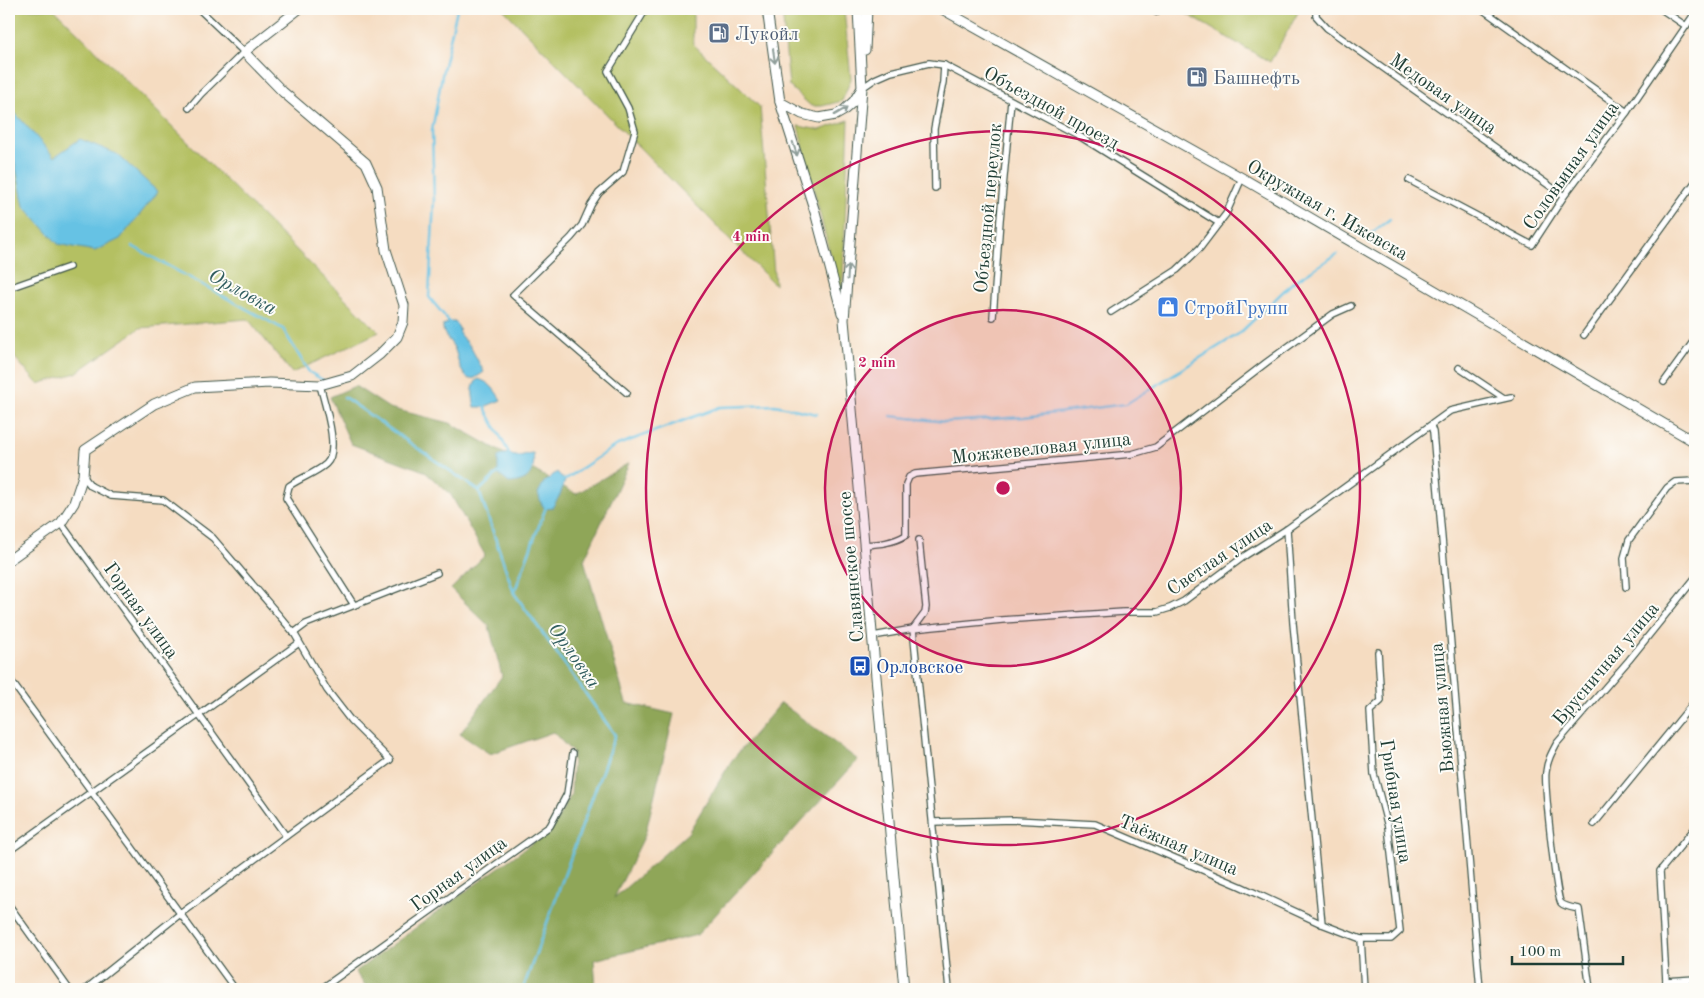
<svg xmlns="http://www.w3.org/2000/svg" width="1704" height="998" viewBox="0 0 1704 998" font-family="'Old Standard TT',serif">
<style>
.green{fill:#b4c062;stroke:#6a7e4b}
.forest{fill:#8fa658;stroke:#577246}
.water{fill:#66c2e4;stroke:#42808c}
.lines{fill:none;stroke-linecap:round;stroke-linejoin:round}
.stream{stroke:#66c2e4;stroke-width:2.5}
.street-casing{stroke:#3f5549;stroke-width:8}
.secondary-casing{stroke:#3f5549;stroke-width:11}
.primary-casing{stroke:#3f5549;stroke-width:11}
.street{stroke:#fff;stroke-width:5.5}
.secondary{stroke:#fff;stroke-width:9}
.primary{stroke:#fff;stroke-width:9}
.oneway{stroke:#8f9e9a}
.ring{fill:none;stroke:#c2185b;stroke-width:2.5}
.labels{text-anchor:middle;stroke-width:4;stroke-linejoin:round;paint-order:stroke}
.service-label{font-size:19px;fill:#4e5e75;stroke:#fdfcf7;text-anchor:start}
.street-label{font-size:19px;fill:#1f3d34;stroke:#fdfcf7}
.shop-label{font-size:19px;fill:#366cbe;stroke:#fdfcf7;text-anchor:start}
.transit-label{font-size:19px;fill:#164399;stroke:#fdfcf7;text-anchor:start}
.water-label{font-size:20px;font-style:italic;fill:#315e60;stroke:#fdfcf7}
.centre{fill:#c2185b;stroke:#fdfcf7;stroke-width:2.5}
.ring-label{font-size:15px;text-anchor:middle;font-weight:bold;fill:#c2185b;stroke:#fdfcf7;stroke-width:4;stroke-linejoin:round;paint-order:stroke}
</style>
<rect width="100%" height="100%" fill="#fdfcf7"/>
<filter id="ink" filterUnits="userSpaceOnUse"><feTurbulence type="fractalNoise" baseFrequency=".02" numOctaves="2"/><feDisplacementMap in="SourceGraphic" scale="10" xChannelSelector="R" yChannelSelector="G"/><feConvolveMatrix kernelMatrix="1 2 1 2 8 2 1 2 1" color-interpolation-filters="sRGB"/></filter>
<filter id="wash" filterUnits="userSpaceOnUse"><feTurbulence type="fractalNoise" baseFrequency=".0096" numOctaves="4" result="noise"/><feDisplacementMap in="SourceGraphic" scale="20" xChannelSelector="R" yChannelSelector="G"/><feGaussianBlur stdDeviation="1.12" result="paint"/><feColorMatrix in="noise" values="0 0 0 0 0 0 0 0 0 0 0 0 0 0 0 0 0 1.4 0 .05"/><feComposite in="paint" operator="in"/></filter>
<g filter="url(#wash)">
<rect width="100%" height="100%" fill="#f5dcc1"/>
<g class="green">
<path d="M9,9H54L379,332L292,373L248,319L140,328L76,373L38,384L9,351Z"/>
<path d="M503,9H696L693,14V44L760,107L775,285Z"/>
<path d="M782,9H844L851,79L842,101L822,106H811L789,86Z"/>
<path d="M1178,9H1300L1270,62Z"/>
<path d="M849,120L842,302L798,126L820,130Z"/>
</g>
<path class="forest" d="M355,386L389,408L450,423L576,494L629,463L584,560L626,703L674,714L645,835L614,898L688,833L732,760L781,703L858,760L697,935L594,960L596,989H368L355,972L553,828L571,795L573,753L553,732L490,754L460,734L502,676L489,626L451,589L485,555L451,495L424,471L351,444L330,397Z"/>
<g class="water">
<path d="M9,106L54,157L80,139L117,154L158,192L120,239L95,251L58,244L24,206L9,136Z"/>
<path d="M450,322H455L459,328L460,335L470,346L484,372L475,378L469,379C459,372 459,361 455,350C452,341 442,337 443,325Z"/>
<path d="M478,379C490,382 495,390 501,400L484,407H475C473,397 470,387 478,379Z"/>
<path d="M509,453C518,460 524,453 533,453C536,472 529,482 509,483L498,474V457L504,454Z"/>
<path d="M557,472L565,481L560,495L552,508L545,509L541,503L538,493L544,482Z"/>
</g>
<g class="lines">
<g class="stream">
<path d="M1365,238L1390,219"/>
<path d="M132,246L283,329L309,372L323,380"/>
<path d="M451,324L429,297L434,200L432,131L443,70L457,9"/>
<path d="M344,397L479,491L514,593L615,735L523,989"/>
<path d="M483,404L509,453V455"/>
<path d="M891,416L946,422L1024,417L1126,404L1240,333L1292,283L1337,254"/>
<path d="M563,481L615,446L720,407L775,405L817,414"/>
<path d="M479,491L499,472"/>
<path d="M514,593L546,507"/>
</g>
</g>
</g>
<g filter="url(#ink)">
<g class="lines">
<g class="street-casing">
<g id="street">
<path d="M1150,9L1156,12L1158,9"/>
<path d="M1316,9V16L1327,28L1564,196"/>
<path d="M1482,9L1627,112"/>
<path d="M1661,9L1686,26"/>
<path d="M862,88L875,79L891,72L929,63L944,65L1076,134L1219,223L1200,248L1177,270L1111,312"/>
<path d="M189,108L201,94L244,52L199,9"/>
<path d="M1409,180L1532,245L1564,196L1627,112L1695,13"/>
<path d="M935,188L934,129L943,82L944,65"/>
<path d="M1219,223L1226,214L1242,178"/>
<path d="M9,288L69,267"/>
<path d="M993,317L1000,220L1011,101"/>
<path d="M1584,335L1695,182"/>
<path d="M1459,368L1504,398"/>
<path d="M1664,382L1695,339"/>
<path d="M320,385C324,402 341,451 326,464C316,473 300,478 289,486L286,498L354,605"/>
<path d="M627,393L513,295L571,238L582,225L591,205L599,193L623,172L635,131L628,108L608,71L646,9"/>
<path d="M1431,426L1433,432L1480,989"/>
<path d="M83,476L91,486L111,496L163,500L213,538L294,633L327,690L351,721L390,760L180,914L86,989"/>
<path d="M61,523L286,836"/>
<path d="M1287,529L1293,623L1322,924"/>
<path d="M919,540L926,607L925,613L913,629L949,989"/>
<path d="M864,545C879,544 893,543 906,535V484L909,477L915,474L1132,454L1156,447L1267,362L1333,314L1351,306"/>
<path d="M1626,587L1624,558L1629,540L1667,488L1675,482L1695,481"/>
<path d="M294,633L306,624L437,573"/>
<path d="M873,636L913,629L1002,620L1124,612H1157L1170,608L1184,601L1246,555L1287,529L1450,411L1511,397"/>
<path d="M9,678L235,989"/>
<path d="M933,822L1014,820L1095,824L1240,886L1322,924L1361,939H1391L1400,931L1388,827L1374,774L1370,711L1381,701L1378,652"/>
<path d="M1594,824L1695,701"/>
<path d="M9,851L299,643"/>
<path d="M9,905L69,989"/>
<path d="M1361,939L1364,989"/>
<path d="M1666,981L1695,979"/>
<path d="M321,989L550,826L567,794L573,753"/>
<path d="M1590,989L1579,909C1574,908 1565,907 1561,903C1556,898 1544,783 1546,772C1547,761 1552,752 1557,743L1629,660L1695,578"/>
<path d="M1664,989L1666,981L1660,871L1695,828"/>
</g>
</g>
<g class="secondary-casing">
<g id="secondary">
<path d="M862,88L844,320L904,989"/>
<path d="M780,102L815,212L842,313"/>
<path d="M9,560L61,523L74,503L83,476L85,450L154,404L195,387L269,383L320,385L352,376L379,355L397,337L403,322L404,305L386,250L377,187L366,163L283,92L244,52L299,9"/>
</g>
</g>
<g class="primary-casing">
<g id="primary">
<path d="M767,9L780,102L802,114L819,118L836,115L843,111L854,101L862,88L858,9"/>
<path d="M942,9L1242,178L1695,442"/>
<path d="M865,50L867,9"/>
</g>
</g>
<use href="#street" class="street"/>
<use href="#secondary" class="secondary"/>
<use href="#primary" class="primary"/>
</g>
<defs><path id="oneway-shaft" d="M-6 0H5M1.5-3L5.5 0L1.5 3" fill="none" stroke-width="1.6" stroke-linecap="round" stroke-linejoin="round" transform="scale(1.25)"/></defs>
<g class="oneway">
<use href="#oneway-shaft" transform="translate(774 56) rotate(82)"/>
<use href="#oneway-shaft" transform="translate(841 111) rotate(-31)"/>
<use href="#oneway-shaft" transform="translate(795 149) rotate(72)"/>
<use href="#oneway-shaft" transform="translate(848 272) rotate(-86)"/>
</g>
</g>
<circle cx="1003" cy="488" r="178" fill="#c2185b" fill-opacity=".12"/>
<g class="ring">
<circle cx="1003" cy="488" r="178"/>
<circle cx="1003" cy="488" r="357"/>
</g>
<defs>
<g id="fuel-square" transform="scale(1.125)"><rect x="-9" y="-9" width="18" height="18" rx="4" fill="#5c6f8a" stroke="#fdfcf7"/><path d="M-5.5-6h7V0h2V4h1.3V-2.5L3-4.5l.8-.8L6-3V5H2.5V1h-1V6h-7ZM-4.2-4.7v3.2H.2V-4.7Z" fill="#fff"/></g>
<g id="shop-square" transform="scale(1.125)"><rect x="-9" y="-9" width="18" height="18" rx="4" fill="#3f7fe0" stroke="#fdfcf7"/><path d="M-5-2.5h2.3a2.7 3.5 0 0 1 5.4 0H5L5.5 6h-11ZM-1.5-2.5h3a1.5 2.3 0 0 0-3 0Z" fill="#fff"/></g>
<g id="bus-square" transform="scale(1.125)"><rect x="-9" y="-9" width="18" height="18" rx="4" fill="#1a4fb4" stroke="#fdfcf7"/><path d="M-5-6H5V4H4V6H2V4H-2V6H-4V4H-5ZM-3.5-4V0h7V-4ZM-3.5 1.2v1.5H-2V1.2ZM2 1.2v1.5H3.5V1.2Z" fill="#fff"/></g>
</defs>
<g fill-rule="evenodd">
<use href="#fuel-square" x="719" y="33"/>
<use href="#fuel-square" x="1197" y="77"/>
<use href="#shop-square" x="1168" y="307"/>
<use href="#bus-square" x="860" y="666"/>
</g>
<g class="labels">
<g class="service-label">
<text x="735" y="40">Лукойл</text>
<text x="1213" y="84">Башнефть</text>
</g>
<g class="street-label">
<text transform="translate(1444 93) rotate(35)" y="7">Медовая улица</text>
<text transform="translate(1052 107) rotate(29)" y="7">Объездной проезд</text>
<text transform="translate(1570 165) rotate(-55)" y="7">Соловьиная улица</text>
<text transform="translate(987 208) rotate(-85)" y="7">Объездной переулок</text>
<text transform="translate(1328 209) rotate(30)" y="7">Окружная г. Ижевска</text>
<text transform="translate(1041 447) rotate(-6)" y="7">Можжевеловая улица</text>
<text transform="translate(1219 556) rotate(-34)" y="7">Светлая улица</text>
<text transform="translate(850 567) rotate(-95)" y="7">Славянское шоссе</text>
<text transform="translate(142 610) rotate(54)" y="7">Горная улица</text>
<text transform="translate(1605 663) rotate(-50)" y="7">Брусничная улица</text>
<text transform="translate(1441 708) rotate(-95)" y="7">Вьюжная улица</text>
<text transform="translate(1397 801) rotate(81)" y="7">Грибная улица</text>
<text transform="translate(1179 844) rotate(23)" y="7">Таёжная улица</text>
<text transform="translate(458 873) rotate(-36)" y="7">Горная улица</text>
</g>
<g class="shop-label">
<text x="1184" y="314">СтройГрупп</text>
</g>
<g class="transit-label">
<text x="876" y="673">Орловское</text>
</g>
<g class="water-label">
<text transform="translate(243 291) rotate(29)" y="7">Орловка</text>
<text transform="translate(575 655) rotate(55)" y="7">Орловка</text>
</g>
</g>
<circle cx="1003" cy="488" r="8" class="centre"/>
<g class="ring-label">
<text x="751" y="241">4 min</text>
<text x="877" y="367">2 min</text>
</g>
<rect width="1704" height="998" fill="none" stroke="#fdfcf7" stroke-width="30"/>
<path d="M1512 956v8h111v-8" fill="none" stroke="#1f3d34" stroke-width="2.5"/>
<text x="1519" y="956" font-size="15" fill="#1f3d34" stroke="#fdfcf7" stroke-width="4" paint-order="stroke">100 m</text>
</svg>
